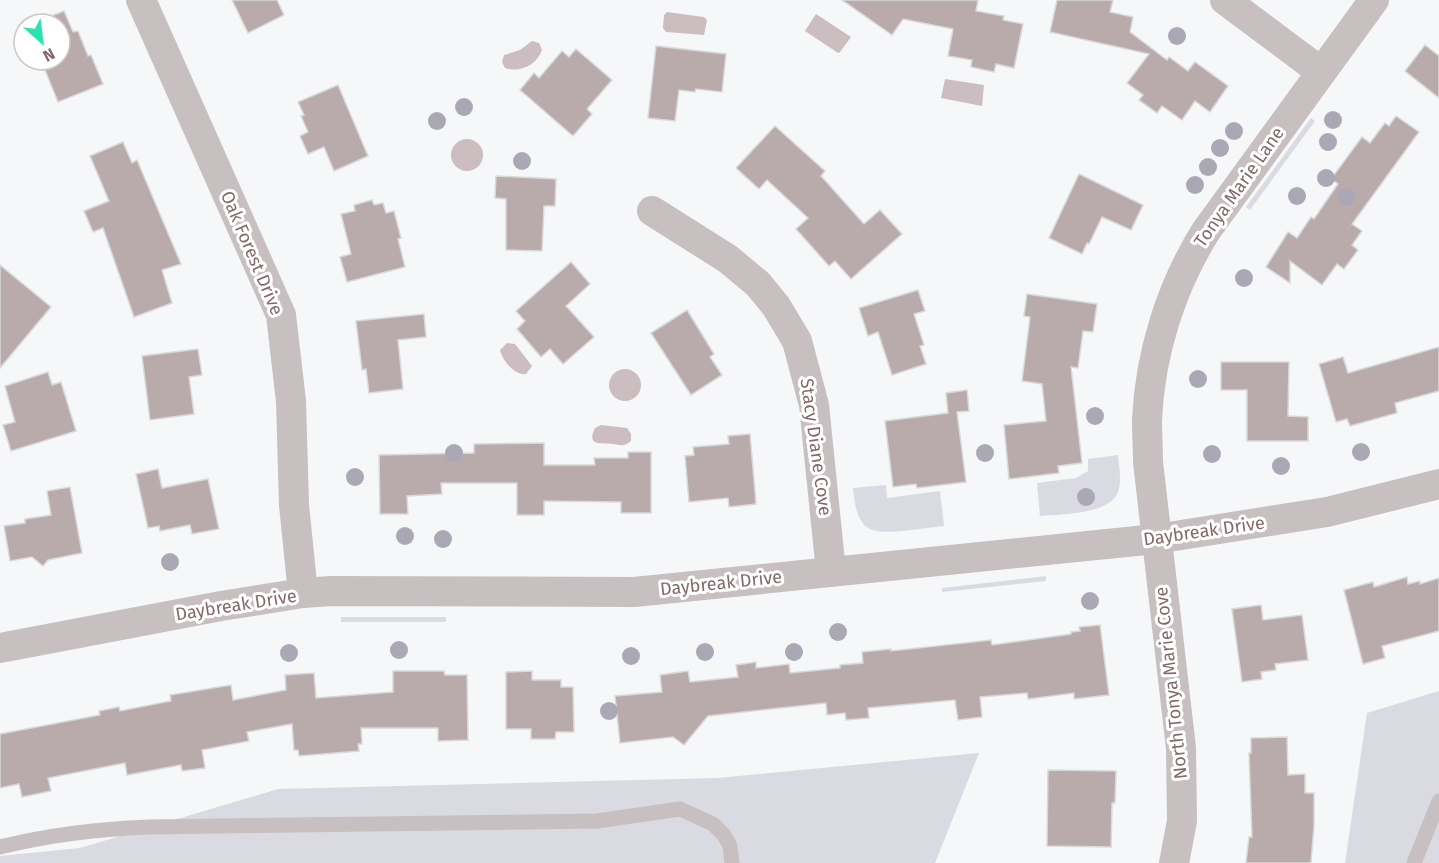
<svg xmlns="http://www.w3.org/2000/svg" width="1439" height="863" viewBox="0 0 1439 863" font-family="'Fira Sans',sans-serif">
<style>
.green{fill:#dadae2}
.water{fill:#ccbdc1}
.building{fill:#b9aaac;stroke:#d8d9da;stroke-width:1.5}
.lines{fill:none;stroke-linecap:round;stroke-linejoin:round}
.service{stroke:#c8bfc0;stroke-width:15}
.minor{stroke:#c8bfc0;stroke-width:30}
.tree{fill:#aba8b5}
.labels{text-anchor:middle;stroke-width:6;stroke-linejoin:round;paint-order:stroke}
.street-label{font-size:18px;fill:#87686a;stroke:#fff}
</style>
<rect width="100%" height="100%" fill="#f6f7f8"/>
<g class="green">
<path d="M1311,118L1315,121L1250,210L1246,207Z"/>
<path d="M1118,455C1119,467 1122,481 1118,492C1109,515 1061,514 1040,516L1037,483L1076,478L1088,471V459Z"/>
<path d="M886,485L887,498L940,491L944,526C930,528 916,529 902,531C864,535 857,526 853,488Z"/>
<path d="M1046,576V581L942,592V588Z"/>
<rect x="341" y="617" width="105" height="5"/>
<path d="M1439,691V863H1345L1367,713Z"/>
<path d="M979,753L935,863H0V856L80,848L278,789L717,778Z"/>
</g>
<g class="water">
<path d="M667,12L704,17L707,20L704,35L666,32L663,28L664,15Z"/>
<path d="M816,14L851,37L840,52L838,53L805,31Z"/>
<path d="M532,41L539,43L542,50C537,65 520,73 505,68L502,62L504,55L520,50Z"/>
<path d="M945,79L984,85L982,106L941,98Z"/>
<circle cx="467" cy="155" r="16"/>
<path d="M507,343L515,344L532,366L526,374C515,376 502,360 500,350Z"/>
<circle cx="625" cy="385" r="16"/>
<path d="M601,425L627,428L631,434V441C624,447 621,445 613,444C601,443 586,446 595,428Z"/>
</g>
<g class="building">
<path d="M232,0H277L284,15L248,33Z"/>
<path d="M842,0H978L976,11L1004,16L1003,20L1023,24L1014,68L996,64L994,72L971,67L972,60L948,56L953,29L903,19L892,35Z"/>
<path d="M1057,0H1113L1110,12L1133,17L1130,32L1167,60L1169,57L1188,71L1195,62L1228,86L1210,112L1195,101L1182,120L1162,106L1157,113L1139,100L1143,95L1127,83L1149,54L1050,32Z"/>
<path d="M64,11L73,32L78,31L88,56L91,55L103,84L58,102L41,60H60V24H31Z"/>
<path d="M1425,45L1439,56V98L1405,71Z"/>
<path d="M656,46L726,54L722,92L696,89L695,92L679,90L675,121L648,118Z"/>
<path d="M576,49L612,80L587,109L592,114L573,136L520,90L534,73L539,78L562,51L569,57Z"/>
<path d="M338,85L368,156L334,171L324,147L308,154L300,136L308,132L301,116L304,115L298,102Z"/>
<path d="M1396,116L1419,132L1352,224L1362,231L1352,245L1358,250L1344,269L1337,264L1322,285L1290,261V283L1266,267L1288,232L1297,238L1311,217L1314,219L1338,184L1331,179L1362,137L1370,143L1385,123L1389,126Z"/>
<path d="M775,126L825,171L821,176L864,224L880,210L902,234L851,279L835,261L829,266L796,229L808,218L767,180L759,189L736,168Z"/>
<path d="M123,142L132,163L137,160L181,264L162,270L172,303L134,317L103,228L93,232L84,211L109,201L90,156Z"/>
<path d="M1079,174L1143,205L1131,230L1102,217L1089,244L1087,243L1082,254L1049,238Z"/>
<path d="M496,176L556,179L555,206H544L542,251L506,250V199L495,198Z"/>
<path d="M372,200L374,205L383,203L386,213L394,211L401,238L398,239L405,267L347,282L340,257L351,254L341,214L355,211L354,205Z"/>
<path d="M571,262L590,284L566,306L594,337L563,364L550,349L541,357L517,329L525,321L516,311Z"/>
<path d="M0,265L51,307L0,368Z"/>
<path d="M918,290L925,311L914,314L924,345L920,346L926,364L892,375L878,332L868,336L859,308Z"/>
<path d="M1027,294L1097,304L1093,332L1083,331L1078,368L1071,367L1082,463L1058,466L1059,473L1009,479L1004,425L1046,421L1042,384L1022,381L1030,317L1024,316Z"/>
<path d="M687,310L714,354L710,357L722,375L691,395L651,333Z"/>
<path d="M424,314L426,337L398,340L403,389L369,393L366,369L362,370L356,321Z"/>
<path d="M1439,347V391L1395,403L1397,413L1350,426L1347,419L1336,422L1319,364L1343,357L1348,373Z"/>
<path d="M198,349L202,375L189,377L194,414L150,420L142,356Z"/>
<path d="M1221,362H1289L1288,416L1308,417V441H1247V390H1221Z"/>
<path d="M48,372L52,385L61,382L76,431L11,451L3,425L15,422L5,386Z"/>
<path d="M967,390L969,411L957,412L966,482L917,488L916,484L893,487L885,421L948,413L946,393Z"/>
<path d="M750,434L756,504L729,507L728,498L689,502L685,456L694,455L693,447L729,444L728,436Z"/>
<path d="M544,443V465H595L594,458H628V452H651V513H621V502L544,501V515H517V483H441L442,494L407,496L408,514H380L379,455L474,453V444Z"/>
<path d="M158,469L162,488L208,479L219,529L192,534L190,525L160,531L159,526L148,528L136,474Z"/>
<path d="M70,487L82,553L48,560L43,566L32,557L10,561L4,526L25,523V519L51,515L47,491Z"/>
<path d="M1407,577L1408,584L1420,581V584L1439,578V631L1382,646L1385,658L1363,664L1344,590L1373,582L1374,587Z"/>
<path d="M1261,605L1263,620L1302,615L1308,660L1275,664L1276,670L1261,672L1262,679L1242,682L1232,609Z"/>
<path d="M1100,625L1109,695L1074,699V693L1028,699L1027,693L980,697L982,717L958,720L955,700L868,708L869,718L846,720L845,713L827,715L826,703L708,716L684,745L673,737L620,743L615,696L662,692L660,675L688,671L690,682L738,677L736,665L756,662V668L789,664L790,673L840,668V665L863,663L862,652L891,649V651L991,640L992,645L1071,634V632L1080,631L1079,627Z"/>
<path d="M393,671H444L445,675H467L468,740L438,741V728H361L362,744H358L359,751L299,756L298,750H294L292,724L247,732L249,741L202,750L205,768L182,771L181,765L127,775L125,763L48,778L51,791L22,797L19,784L0,788V734L100,715L99,711L119,707L120,711L171,701L170,695L231,685L233,700L286,690L285,675L314,673L316,698L393,692Z"/>
<path d="M532,671V680H561V687H573L574,732H556L555,739H531V729H506V672Z"/>
<path d="M1287,737L1288,775L1305,774V793H1314V825L1311,863H1246L1249,837H1252L1249,753H1251V738Z"/>
<path d="M1048,770L1116,771L1115,803H1112L1111,847L1047,846Z"/>
</g>
<g class="lines">
<g class="service">
<path d="M0,847C49,835 98,829 148,827L597,821L680,809L713,824L724,835L730,846L732,863"/>
<path d="M1414,863L1439,801"/>
</g>
<g class="minor">
<path d="M141,0L281,315L291,401L294,505L303,593"/>
<path d="M1225,0L1320,71"/>
<path d="M652,211L728,259L758,284L776,306L797,341L814,405L831,572"/>
<path d="M0,648L221,606L303,593L331,591L634,592L1156,539L1327,512L1439,484"/>
<path d="M1174,863L1182,821L1181,748L1148,462C1148,448 1147,434 1147,420C1150,353 1171,287 1206,231L1374,0"/>
</g>
</g>
<g class="tree">
<circle cx="1177" cy="36" r="9"/>
<circle cx="464" cy="107" r="9"/>
<circle cx="1333" cy="120" r="9"/>
<circle cx="437" cy="121" r="9"/>
<circle cx="1234" cy="131" r="9"/>
<circle cx="1328" cy="142" r="9"/>
<circle cx="1220" cy="148" r="9"/>
<circle cx="522" cy="161" r="9"/>
<circle cx="1208" cy="167" r="9"/>
<circle cx="1326" cy="178" r="9"/>
<circle cx="1195" cy="185" r="9"/>
<circle cx="1297" cy="196" r="9"/>
<circle cx="1346" cy="197" r="9"/>
<circle cx="1244" cy="278" r="9"/>
<circle cx="1198" cy="379" r="9"/>
<circle cx="1095" cy="416" r="9"/>
<circle cx="1361" cy="452" r="9"/>
<circle cx="454" cy="453" r="9"/>
<circle cx="985" cy="453" r="9"/>
<circle cx="1212" cy="454" r="9"/>
<circle cx="1281" cy="466" r="9"/>
<circle cx="355" cy="477" r="9"/>
<circle cx="1086" cy="497" r="9"/>
<circle cx="405" cy="536" r="9"/>
<circle cx="443" cy="539" r="9"/>
<circle cx="170" cy="562" r="9"/>
<circle cx="1090" cy="601" r="9"/>
<circle cx="838" cy="632" r="9"/>
<circle cx="399" cy="650" r="9"/>
<circle cx="705" cy="652" r="9"/>
<circle cx="794" cy="652" r="9"/>
<circle cx="289" cy="653" r="9"/>
<circle cx="631" cy="656" r="9"/>
<circle cx="609" cy="711" r="9"/>
</g>
<g class="labels">
<g class="street-label">
<text transform="translate(1239 187) rotate(-55)" y="6">Tonya Marie Lane</text>
<text transform="translate(252 253) rotate(67)" y="6">Oak Forest Drive</text>
<text transform="translate(816 447) rotate(82)" y="6">Stacy Diane Cove</text>
<text transform="translate(1204 531) rotate(-8)" y="6">Daybreak Drive</text>
<text transform="translate(721 583) rotate(-6)" y="6">Daybreak Drive</text>
<text transform="translate(236 605) rotate(-9)" y="6">Daybreak Drive</text>
<text transform="translate(1171 683) rotate(-96)" y="6">North Tonya Marie Cove</text>
</g>
</g>
<g transform="translate(42 42) rotate(152)"><circle r="28" fill="#ffffff" stroke="#cfc3c3" stroke-width="1.5"/>
<path d="M0-4.5L10 22L0 15L-10 22Z" fill="#2ce2af"/>
<text y="-9" font-size="16" font-weight="bold" text-anchor="middle" fill="#87686a">N</text>
</g>
</svg>
